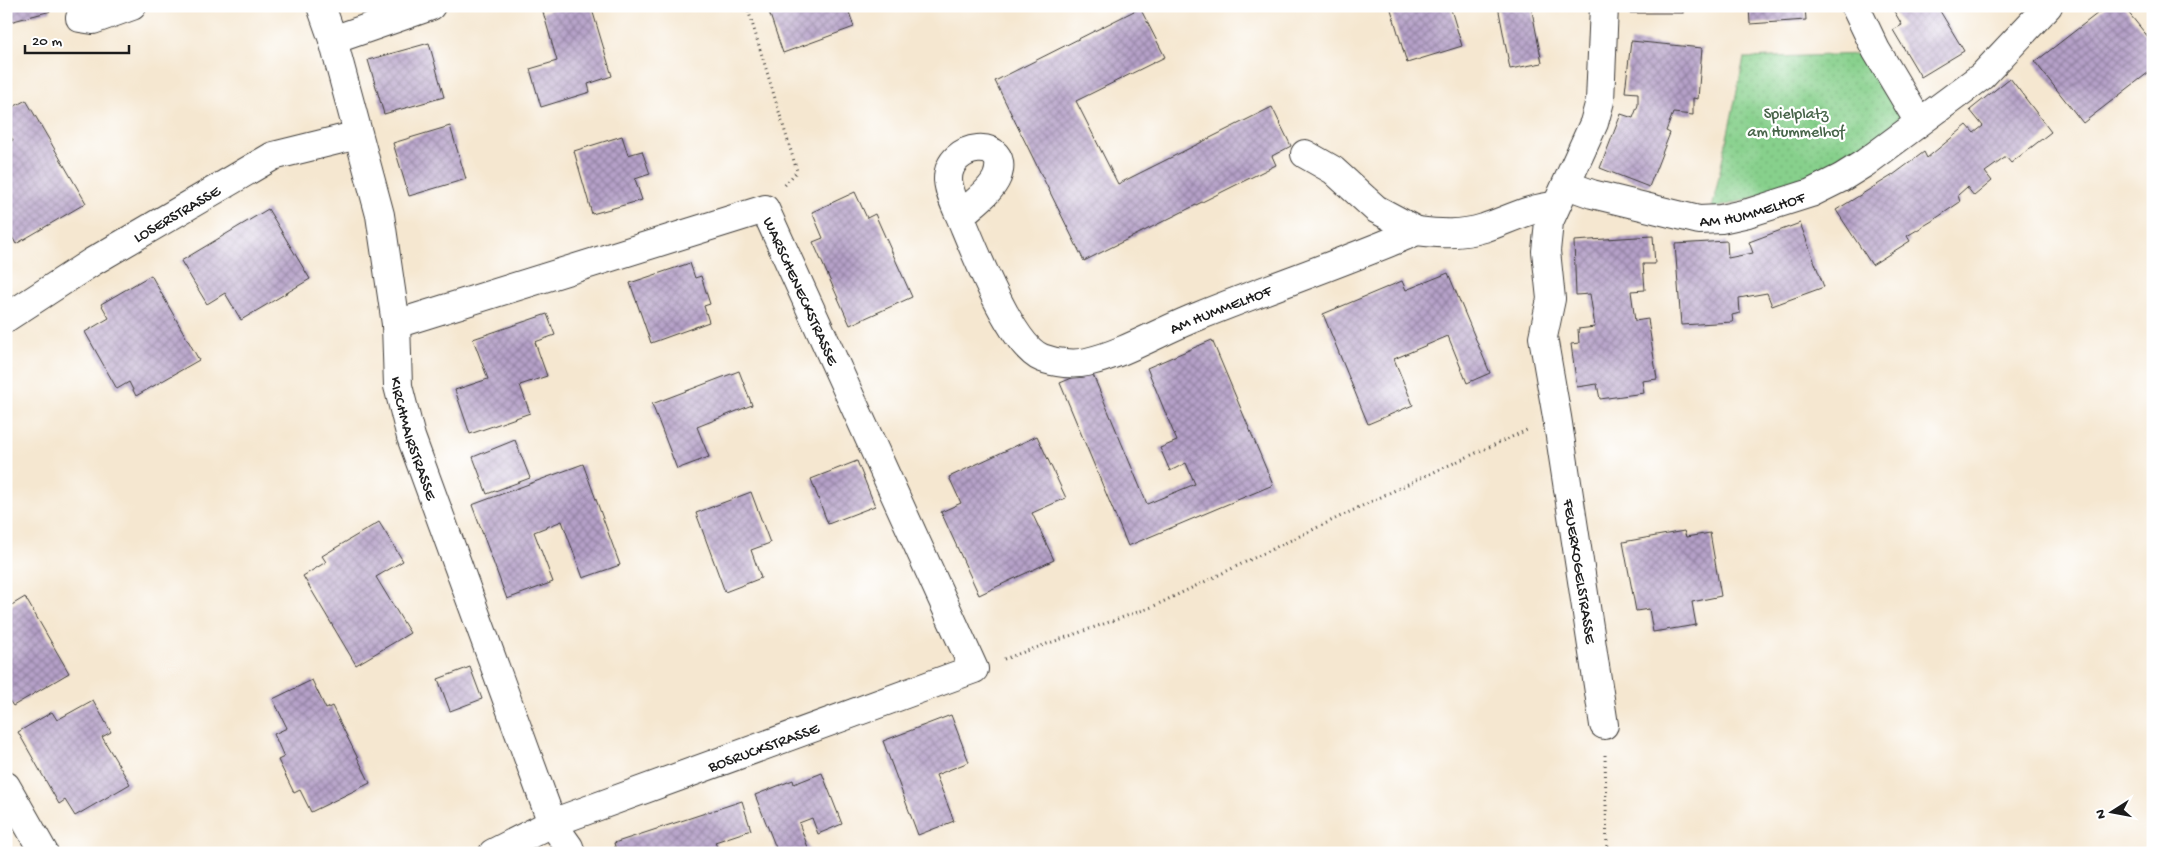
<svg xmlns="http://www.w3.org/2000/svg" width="2159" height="859" viewBox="0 0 2159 859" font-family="'Gochi Hand',sans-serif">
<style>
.park{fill:url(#park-dots);stroke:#527654}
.building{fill:url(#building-cross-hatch)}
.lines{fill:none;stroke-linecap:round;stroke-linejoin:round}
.minor-casing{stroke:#3d3a37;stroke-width:30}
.path{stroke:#3d3a37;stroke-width:3;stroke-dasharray:1 4;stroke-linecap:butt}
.minor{stroke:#fff;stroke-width:28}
.labels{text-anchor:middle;stroke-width:4.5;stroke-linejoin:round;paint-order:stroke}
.park-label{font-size:16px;fill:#476449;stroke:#fff}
.street-label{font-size:16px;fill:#1c1c1c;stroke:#fff}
</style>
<defs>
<pattern id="park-dots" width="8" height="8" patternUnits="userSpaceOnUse" patternTransform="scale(1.25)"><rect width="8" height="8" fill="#87d08c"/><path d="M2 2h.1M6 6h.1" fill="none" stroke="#74b278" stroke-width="1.8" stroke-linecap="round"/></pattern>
<pattern id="building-cross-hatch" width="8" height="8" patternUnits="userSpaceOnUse" patternTransform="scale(1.25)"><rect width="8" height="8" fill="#b5a0c8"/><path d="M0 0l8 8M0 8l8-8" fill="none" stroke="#9282a2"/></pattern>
</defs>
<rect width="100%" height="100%" fill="#fff"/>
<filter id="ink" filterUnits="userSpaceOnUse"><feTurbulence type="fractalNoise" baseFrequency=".02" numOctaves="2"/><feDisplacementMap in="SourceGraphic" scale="10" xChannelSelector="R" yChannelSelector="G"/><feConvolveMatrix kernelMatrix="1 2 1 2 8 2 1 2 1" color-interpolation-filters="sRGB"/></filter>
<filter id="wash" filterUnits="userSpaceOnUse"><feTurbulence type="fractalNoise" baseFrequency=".0096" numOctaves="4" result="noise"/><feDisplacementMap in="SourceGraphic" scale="20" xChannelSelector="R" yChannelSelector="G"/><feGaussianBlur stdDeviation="1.12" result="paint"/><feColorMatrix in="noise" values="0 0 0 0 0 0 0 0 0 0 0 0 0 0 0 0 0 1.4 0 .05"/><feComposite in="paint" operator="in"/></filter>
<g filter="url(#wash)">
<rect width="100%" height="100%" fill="#f5e7d0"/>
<path class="park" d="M1863,54L1902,119L1832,176L1712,209L1744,58Z"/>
<g id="blocks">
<g class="building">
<path d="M6,6H49L51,11L6,23Z"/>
<path d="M563,6H591L612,76L588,84L590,92L541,107L530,69L557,61L543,12Z"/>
<path d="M767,6H847L854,27L783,53Z"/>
<path d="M1390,6H1450L1462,46L1407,63Z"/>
<path d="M1498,6H1531L1542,63L1510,69Z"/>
<rect x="1629" y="6" width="54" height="7"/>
<path d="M1749,6H1805L1806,20L1750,24Z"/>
<path d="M1891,6H1937L1964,51L1921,77L1893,30L1902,25Z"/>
<path d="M2107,6H2123L2153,43V69L2083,123L2035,62Z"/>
<path d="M1140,8L1165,57L1076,101L1118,184L1272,107L1291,146L1272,156L1276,165L1084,261L995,81Z"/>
<path d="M1631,41L1702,48L1698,99L1693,98V115L1673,113L1666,131L1670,133L1649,187L1600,168L1621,114L1633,118L1638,105V93L1625,92Z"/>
<path d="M429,43L444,97L384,114L368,60Z"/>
<path d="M2010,78L2051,132L2011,163L2006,157L1985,172L1992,181L1974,196L1967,187L1958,195L1960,202L1932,221L1907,236L1910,241L1872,265L1836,210L1893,175L1924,152L1927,158L1967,125L1974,133L1983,126L1970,110Z"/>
<path d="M26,100L86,203L16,244L6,226V145L13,140L6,129V111Z"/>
<path d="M450,126L466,179L409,196L393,143Z"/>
<path d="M622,136L628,155L642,151L650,174L635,179L642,200L592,214L574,151Z"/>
<path d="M855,192L867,218L875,214L912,297L850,325L813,242L823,238L812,212Z"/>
<path d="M268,209L310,279L241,320L225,293L207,304L181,261Z"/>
<path d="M1800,223L1824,287L1772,306L1767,293L1739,298L1740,313L1732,315L1733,322L1681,325L1675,244L1727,241L1728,258L1753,253L1749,242Z"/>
<path d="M1653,236L1655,264H1643L1645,290L1631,291L1635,321L1648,319L1657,379L1642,381L1644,393L1600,399L1597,384L1577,387L1571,344L1579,343L1578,329L1595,327L1590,294L1576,295L1574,241Z"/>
<path d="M690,263L695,278L701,276L710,304L704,306L709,322L651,343L630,283Z"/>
<path d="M1448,273L1490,373L1467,383L1448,336L1394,359L1413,405L1368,424L1323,314L1402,281L1406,290Z"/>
<path d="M151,275L199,360L136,396L129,382L117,389L85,332L109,318L101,304Z"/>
<path d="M547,314L555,335L535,342L547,376L520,385L530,413L470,434L455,390L488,379L473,339Z"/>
<path d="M1212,340L1273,485L1128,546L1060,383L1091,370L1147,504L1195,484L1186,463L1170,471L1160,448L1177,441L1147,368Z"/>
<path d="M739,371L752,405L697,427L709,457L677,469L652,404Z"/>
<path d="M1037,436L1066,498L1032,513L1054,560L979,595L941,512L961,503L949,477Z"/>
<path d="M515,440L530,478L487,494L473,457Z"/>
<path d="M857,461L875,506L828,524L811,479Z"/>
<path d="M583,464L620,565L583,578L562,521L534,532L553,582L507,599L472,505Z"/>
<path d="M751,492L770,543L751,550L761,578L725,592L696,513Z"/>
<path d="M379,522L403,561L376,577L410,633L356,665L303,576L326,562L322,556Z"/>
<path d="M1684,531L1686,537L1710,533L1721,596L1692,602L1696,625L1653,632L1649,609L1636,611L1623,542Z"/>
<path d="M25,597L69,673L13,706L6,696V600L10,606Z"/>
<path d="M470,667L482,699L450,711L438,679Z"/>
<path d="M312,680L326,709L332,706L370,783L311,812L300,790L294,793L278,760L284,757L274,734L287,728L273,699Z"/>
<path d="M93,700L111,732L102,737L130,784L75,816L65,800L59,804L18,732L52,712L57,720Z"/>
<path d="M951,715L969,762L936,775L954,821L918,835L883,741Z"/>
<path d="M822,773L842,824L818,834L812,818L799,823L810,853H778L755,795L793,780L794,784Z"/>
<path d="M742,801L751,830L715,842L719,853H617L614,843Z"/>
</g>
</g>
</g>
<g filter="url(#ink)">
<use href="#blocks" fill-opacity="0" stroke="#3d3a37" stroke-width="1"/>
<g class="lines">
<g class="minor-casing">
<g id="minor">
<path id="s1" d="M321,6L333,40L380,215L396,324L398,386L411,437L552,823L569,847L571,853"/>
<path d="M1855,6L1876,50L1919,122"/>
<path d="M80,18L93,20L132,6"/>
<path d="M333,40L431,6"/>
<path d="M1305,154L1333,170L1376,209L1417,231"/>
<path id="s2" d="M1567,185L1592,194L1699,220L1721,219L1748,213L1811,193L1841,178L1865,163L1982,76L2048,6"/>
<path id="s3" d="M960,216C955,205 949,192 948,180C947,142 1012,136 997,177C991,192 971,205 960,216C974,249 1011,346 1042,358C1055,363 1074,365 1087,362C1126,353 1162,330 1199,316C1271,287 1345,262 1417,231C1441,234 1461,235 1484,228C1508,220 1529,208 1555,206"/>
<path id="s4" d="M6,318L92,262L273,156L358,135"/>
<path id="s5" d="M396,324L765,209L974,669L552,823L493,853"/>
<path d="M1604,725L1557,417L1543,337L1551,299L1546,251L1549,222L1594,123L1600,101L1604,6"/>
<path d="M6,786L44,853"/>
</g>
</g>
<g class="path">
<path d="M747,6L797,171L784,186"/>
<path d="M1004,659L1152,607L1414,481L1527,430"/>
<path d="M1605,755L1607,853"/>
</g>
<use href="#minor" class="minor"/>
</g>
</g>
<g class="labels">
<g class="park-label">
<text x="1796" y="118">Spielplatz<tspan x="1796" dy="18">am Hummelhof</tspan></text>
</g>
<g class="street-label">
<text dy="6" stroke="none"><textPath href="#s2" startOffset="191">AM HUMMELHOF</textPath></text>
<text dy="6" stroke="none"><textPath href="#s4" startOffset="200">LOSERSTRASSE</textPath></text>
<text dy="6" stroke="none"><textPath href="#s5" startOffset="476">WARSCHENECKSTRASSE</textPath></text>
<text dy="6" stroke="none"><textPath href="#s3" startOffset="538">AM HUMMELHOF</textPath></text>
<text dy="6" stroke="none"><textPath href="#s1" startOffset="444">KIRCHMAIRSTRASSE</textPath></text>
<text transform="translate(1581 571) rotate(81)" y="6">FEUERKOGELSTRASSE</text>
<text transform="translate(763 746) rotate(-20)" y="6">BOSRUCKSTRASSE</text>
</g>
</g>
<rect width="2159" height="859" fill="none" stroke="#fff" stroke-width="25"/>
<g transform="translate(2112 812) rotate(259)" stroke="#ffffff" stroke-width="4" paint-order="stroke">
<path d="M0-4L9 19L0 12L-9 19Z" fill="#1c1c1c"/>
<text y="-8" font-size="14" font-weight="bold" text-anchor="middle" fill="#1c1c1c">N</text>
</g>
<path d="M25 45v8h104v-8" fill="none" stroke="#1c1c1c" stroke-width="2.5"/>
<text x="32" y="45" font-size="15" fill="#1c1c1c" stroke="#ffffff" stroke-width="4" paint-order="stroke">20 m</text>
</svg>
